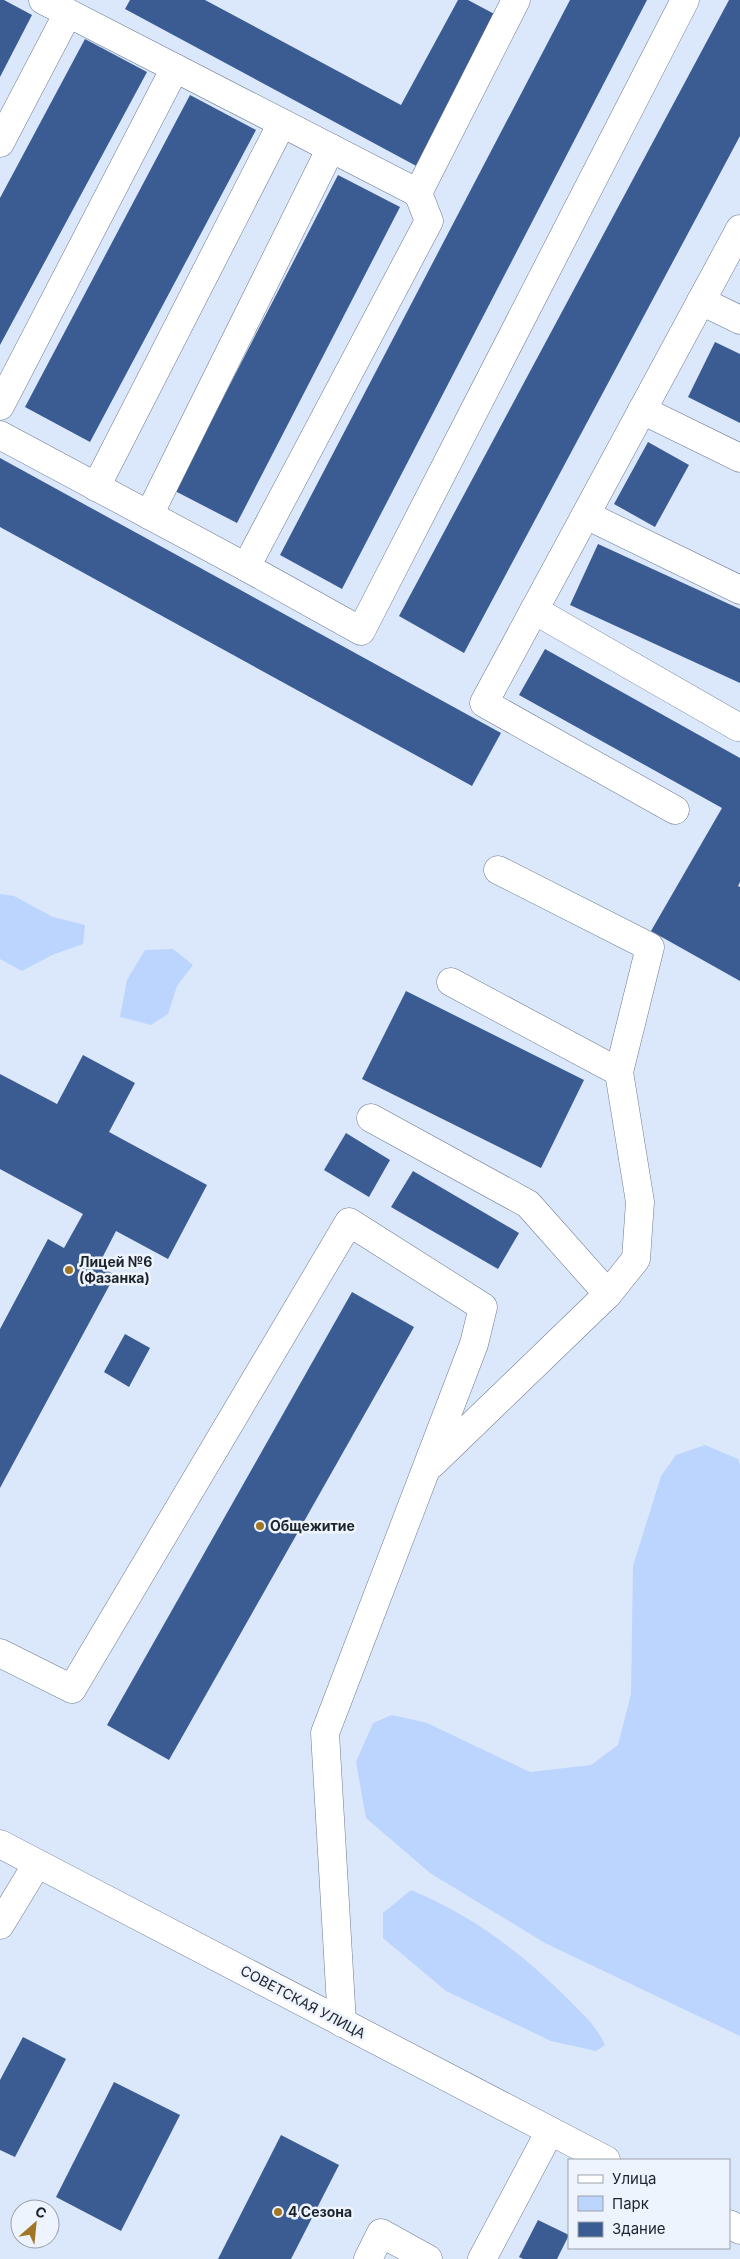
<svg xmlns="http://www.w3.org/2000/svg" width="740" height="2259" viewBox="0 0 740 2259" font-family="Inter,sans-serif">
<style>
.green{fill:#bcd5fe}
.building{fill:#3b5c93}
.lines{fill:none;stroke-linecap:round;stroke-linejoin:round}
.minor-casing{stroke:#6d7b90;stroke-width:29}
.minor{stroke:#fff;stroke-width:28}
.poi-dot{fill:#a17726;stroke:#eef4fd;stroke-width:2}
.labels{text-anchor:middle;stroke-width:5;stroke-linejoin:round;paint-order:stroke}
.poi-label{font-size:14px;font-weight:bold;fill:#1e242c;stroke:#eef4fd;text-anchor:start}
.street-label{font-size:14px;fill:#1e242c;stroke:#eef4fd}
</style>
<rect width="100%" height="100%" fill="#dbe7fa"/>
<g class="green">
<path d="M0,894L14,896L53,917L85,925L83,944L52,955L22,971L0,959Z"/>
<path d="M173,949L193,965L177,986L168,1014L151,1025L120,1017L127,980L145,950Z"/>
<path d="M705,1445L738,1459L740,1465V2036L545,1943L430,1873L366,1818L356,1762L373,1723L392,1715L427,1723L530,1772L591,1765L618,1745L631,1694L633,1566L661,1476L676,1455Z"/>
<path d="M411,1890C471,1915 518,1950 564,1995C580,2012 595,2023 605,2045L596,2051L551,2041L446,1991L383,1938V1913Z"/>
</g>
<g class="building">
<path d="M0,0H4L32,15L0,77Z"/>
<path d="M130,0H205L401,105L458,0H468L500,17L420,168L125,9Z"/>
<path d="M570,0H647L342,589L280,555Z"/>
<path d="M729,0H740V136L464,653L399,616Z"/>
<path d="M85,39L147,72L0,345V198Z"/>
<path d="M190,95L256,130L90,442L25,407Z"/>
<path d="M338,175L400,207L237,523L175,491Z"/>
<path d="M715,342L740,354V423L688,397Z"/>
<path d="M648,442L689,465L655,527L614,504Z"/>
<path d="M0,458L501,733L472,786L0,527Z"/>
<path d="M598,544L740,609V683L570,605Z"/>
<path d="M545,649L740,758V882L738,886L740,887V981L651,931L722,808L519,695Z"/>
<path d="M406,991L584,1080L541,1168L362,1079Z"/>
<path d="M83,1055L135,1083L109,1132L207,1185L168,1259L116,1231L98,1266L115,1275L0,1488V1329L48,1239L64,1248L83,1214L0,1169V1074L57,1104Z"/>
<path d="M346,1133L390,1160L369,1197L324,1170Z"/>
<path d="M413,1171L519,1233L498,1269L391,1207Z"/>
<path d="M352,1292L414,1327L169,1760L107,1725Z"/>
<path d="M125,1334L150,1348L129,1387L104,1372Z"/>
<path d="M23,2037L66,2059L15,2157L0,2150V2080Z"/>
<path d="M114,2082L180,2115L121,2231L56,2197Z"/>
<path d="M281,2135L339,2165L291,2259H218Z"/>
<path d="M538,2220L569,2235L557,2259H523L519,2257Z"/>
</g>
<g class="lines">
<g class="minor-casing">
<g id="minor">
<path d="M43,0L418,193L516,0"/>
<path d="M0,143L68,13"/>
<path d="M701,301L740,320"/>
<path d="M0,406L175,68"/>
<path d="M642,410L740,458"/>
<path d="M0,435L246,567L429,221L418,193"/>
<path d="M96,487L282,123"/>
<path d="M149,515L331,148"/>
<path d="M586,515L740,590"/>
<path d="M246,567L361,631L685,0"/>
<path d="M534,610L738,727"/>
<path d="M675,810L484,703L740,229"/>
<path d="M498,870L650,947L619,1072L640,1202L636,1259L608,1294"/>
<path d="M451,982L619,1072"/>
<path d="M371,1118L528,1204L608,1294L432,1464"/>
<path d="M0,1653L72,1689L349,1222L483,1307L474,1344L325,1733L342,2023"/>
<path d="M0,1844L606,2160"/>
<path d="M0,1925L37,1864"/>
<path d="M729,2224L740,2230"/>
<path d="M368,2259L381,2233L428,2259"/>
<path d="M482,2259L550,2131"/>
</g>
</g>
<use href="#minor" class="minor"/>
</g>
<g class="poi-dot">
<circle cx="69" cy="1270" r="5"/>
<circle cx="260" cy="1526" r="5"/>
<circle cx="278" cy="2212" r="5"/>
</g>
<g class="labels">
<g class="poi-label">
<text x="79" y="1267">Лицей №6<tspan x="79" dy="16">(Фазанка)</tspan></text>
<text x="270" y="1531">Общежитие</text>
<text x="288" y="2217">4 Сезона</text>
</g>
<g class="street-label">
<text transform="translate(303 2002) rotate(28)" y="5">СОВЕТСКАЯ УЛИЦА</text>
</g>
</g>
<rect x="568" y="2159" width="162" height="90" fill="#eef4fd" stroke="#9ba1a9"/>
<rect x="578" y="2175" width="25" height="8" fill="#ffffff" stroke="#9ba1a9"/>
<text x="612" y="2184" font-size="15" fill="#1e242c">Улица</text>
<rect x="578" y="2196" width="25" height="15" fill="#bcd5fe" stroke="#9ba1a9"/>
<text x="612" y="2209" font-size="15" fill="#1e242c">Парк</text>
<rect x="578" y="2222" width="25" height="15" fill="#3b5c93" stroke="#9ba1a9"/>
<text x="612" y="2234" font-size="15" fill="#1e242c">Здание</text>
<g transform="translate(35 2224) rotate(27)"><circle r="24" fill="#eef4fd" stroke="#9ba1a9"/>
<path d="M0-4L9 19L0 12L-9 19Z" fill="#a17726"/>
<text y="-8" font-size="14" font-weight="bold" text-anchor="middle" fill="#1e242c">С</text>
</g>
</svg>
